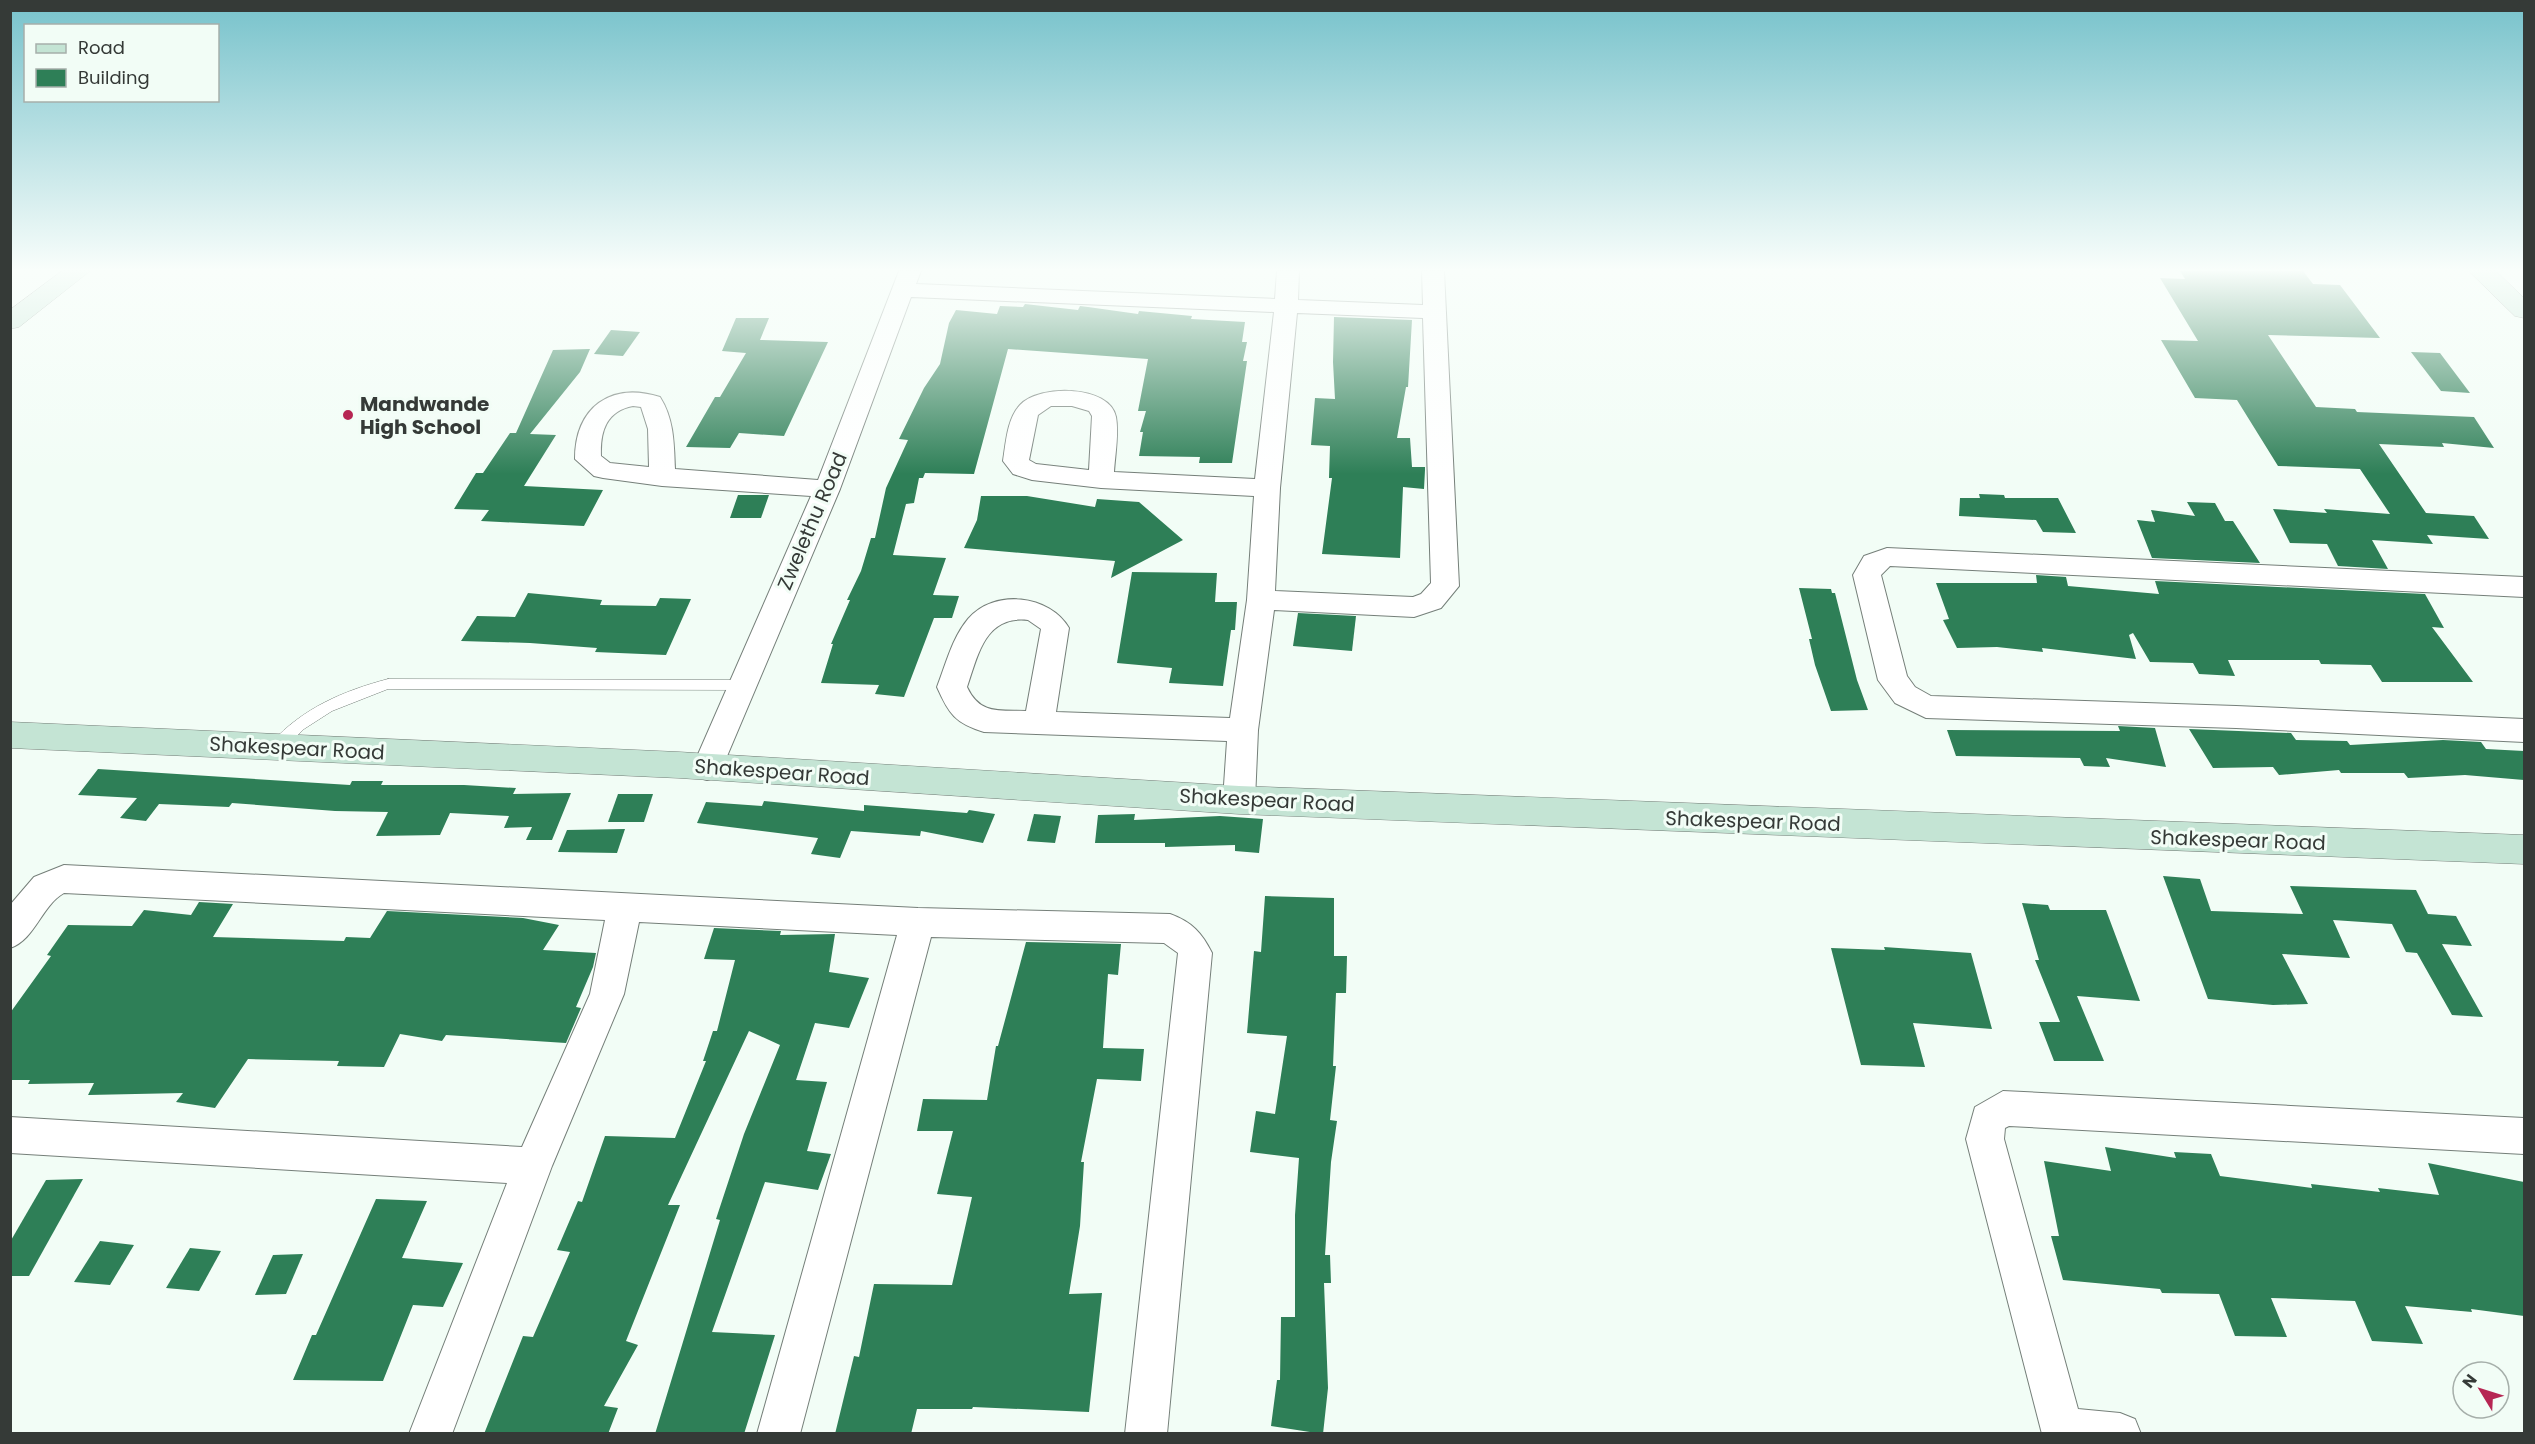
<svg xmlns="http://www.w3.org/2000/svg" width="2535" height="1444" viewBox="0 0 2535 1444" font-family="Poppins,sans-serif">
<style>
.building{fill:#2e7f57}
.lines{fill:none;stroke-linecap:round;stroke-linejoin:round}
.lane-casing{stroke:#757f79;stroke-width:1}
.street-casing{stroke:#757f79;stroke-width:2}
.secondary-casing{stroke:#757f79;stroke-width:1}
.lane{fill:#fff;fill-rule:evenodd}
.street{fill:#fff;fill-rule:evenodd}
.secondary{fill:#c4e4d4;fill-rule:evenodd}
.poi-dot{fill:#b62653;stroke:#f2fdf6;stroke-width:2}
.labels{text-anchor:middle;stroke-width:6;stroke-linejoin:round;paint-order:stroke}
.poi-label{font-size:20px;font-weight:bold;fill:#353a37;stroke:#f2fdf6;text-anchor:start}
.street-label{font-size:20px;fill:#353a37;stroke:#f2fdf6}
</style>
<rect width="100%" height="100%" fill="#f2fdf6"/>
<g class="building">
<path d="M2180,271H2303L2313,284L2340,285L2380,338L2268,335L2316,407L2355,409L2357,412L2474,417L2494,448L2442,443L2444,447L2379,444L2426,513L2474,516L2489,539L2427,535L2433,544L2372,540L2388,569L2338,566L2327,544L2290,543L2273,509L2327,513L2324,509L2390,514L2360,469L2278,466L2237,400L2195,398L2161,340L2198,341L2160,278L2185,279Z"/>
<path d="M1025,304L1078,310L1080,306L1088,307L1138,314L1139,311L1192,316L1191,319L1245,322L1242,342H1247L1243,361H1247L1232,463H1199L1200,457L1139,456L1143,432H1140L1146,411H1138L1148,359L1008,349L974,474L925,473L923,478H919L914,503L906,504L893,555L946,558L933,595L959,596L952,618H934L904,697L875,694L879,685L821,683L833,644H831L850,600H847L861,571L871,538H875L886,488L908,440L899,439L924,388L940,364L949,323L956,310L997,314L1000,306L1023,307Z"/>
<path d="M1334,317L1412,320L1408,387H1406L1397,438H1410L1412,467H1425V470L1424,489L1403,487L1400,558L1322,554L1332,478H1329L1330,446L1311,445L1315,398L1335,399L1333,362Z"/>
<path d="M736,318H769L760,340L828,342L784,436L739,433L730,448L686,447L715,397H720L746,353L722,351Z"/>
<path d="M611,330L640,332L623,356L594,354Z"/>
<path d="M590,349L580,372L530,434L556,435L524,486L603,490L584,526L481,521L489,510L454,509L476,473H483L510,433H516L553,350Z"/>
<path d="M2411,352L2440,353L2470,393L2441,391Z"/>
<path d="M1979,494L2004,495L2005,498H2058L2076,533L2043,532L2036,520L1959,516L1960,498H1980Z"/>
<path d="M738,495H769L761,518H730Z"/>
<path d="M981,496H1027L1095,507L1097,499L1139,502L1183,540L1111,578L1115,561L964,548L977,520Z"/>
<path d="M2187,502L2215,503L2225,521H2233L2260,563L2152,558L2137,520L2155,522L2151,510L2195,516Z"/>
<path d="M1132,572L1217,573L1215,602H1237L1235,630H1231L1223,686L1169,683L1172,668L1117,663Z"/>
<path d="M2036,575L2066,577L2068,586L2159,594L2155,581L2425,594L2444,628L2432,627L2473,682H2382L2371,665L2321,664L2319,660H2228L2235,676L2199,674L2193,663L2150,662L2133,633L2129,635L2136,659L2042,648L2043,652L1997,647L1957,648L1943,620L1949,619L1936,583H2037Z"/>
<path d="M1799,588L1831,589L1832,593H1835L1857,680L1868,710L1831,711L1815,665L1809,639H1812Z"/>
<path d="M528,593L602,600L600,605L656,606L660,598L691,599L666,655L595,652L597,648L530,643L461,641L477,616L515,617Z"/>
<path d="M1298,613L1356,616L1352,651L1293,646Z"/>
<path d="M2118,726L2155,728L2166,767L2106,758L2110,767L2084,766L2080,758L1956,756L1947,730L2120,731Z"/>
<path d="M2189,729L2291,733L2296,740L2347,741L2350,745L2443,740L2481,742L2486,749L2524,751V780L2465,775L2408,778L2404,773H2341L2339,770L2279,775L2273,767L2213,768Z"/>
<path d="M98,769L350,785L352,781H383L381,785H464L516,788L513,794L571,793L552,840H526L532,827L504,828L509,816L450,813L440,835L376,836L388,812L335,811L232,803L229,807L159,804L146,821L120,818L137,798L78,795Z"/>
<path d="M618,794H653L644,822H608Z"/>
<path d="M764,801L864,811V805L967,813L969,810L995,814L983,843L921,831L920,836L851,831L840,858L811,854L818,838L697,823L706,802L762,806Z"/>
<path d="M1034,814L1061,816L1055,843L1027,841Z"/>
<path d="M1135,814L1134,820L1220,816L1263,819L1259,853L1235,851V845L1165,847V843H1095L1098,815Z"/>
<path d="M625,829L617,853L558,852L567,830Z"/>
<path d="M2163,876L2200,879L2211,911L2303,914L2290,886L2416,890L2428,914L2456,916L2472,946L2442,944L2483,1017L2452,1015L2417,953L2406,952L2392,924L2333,920L2350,958L2282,954L2308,1004L2273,1005L2208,999Z"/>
<path d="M1265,896L1334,898V956H1347L1346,993H1336L1333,1066H1336L1330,1120L1337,1121L1331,1162L1325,1255H1330L1331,1283H1324L1328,1388L1323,1434L1271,1426L1277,1380H1280L1281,1317H1295V1215L1299,1158L1250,1152L1256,1111L1275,1114L1287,1036L1247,1033L1254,951L1261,952Z"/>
<path d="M199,902L233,904L213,937L344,941L346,937L370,938L387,911L523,918L559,925L543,950L596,953L593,967L576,1007L581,1008L566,1043L446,1035L442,1041L400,1034L384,1067L337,1066L339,1061L248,1059L215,1108L176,1102L183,1093L88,1095L94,1083L28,1084L30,1080H10V1013L51,956L47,955L68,925L132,926L144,910L191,915Z"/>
<path d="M2022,903L2048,905L2050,910H2106L2140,1001L2077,996L2104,1061H2054L2039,1022H2060L2035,960H2039Z"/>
<path d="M714,928L781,931L780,935L835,934L829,972L869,978L849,1028L815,1023L796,1080L827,1082L807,1151L831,1154L818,1190L765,1182L712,1332L775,1335L744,1434H655L720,1220L716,1219L744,1134L780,1045L749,1031L668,1205H680L626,1341L638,1345L604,1406L618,1408L608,1434H484L523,1336L533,1337L570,1252L557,1250L578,1201L582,1202L605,1136L675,1138L706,1061H703L713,1031H717L735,960L704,959Z"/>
<path d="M1026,942L1121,944L1118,975L1108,974L1103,1048L1144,1049L1141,1081L1097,1079L1081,1162H1084L1080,1226L1069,1294L1102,1293L1089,1412L973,1407L972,1409H917L911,1434H835L854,1356L859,1357L874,1284L952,1285L972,1197L937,1194L953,1131H917L923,1099L987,1100L996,1046H998Z"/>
<path d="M1884,947L1971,953L1992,1029L1913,1023L1925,1067L1861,1065L1831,948L1885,950Z"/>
<path d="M2105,1147L2176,1158L2174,1152L2211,1154L2220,1176L2312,1188L2311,1184L2380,1192L2378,1188L2439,1195L2428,1163L2524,1182V1316L2471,1309L2472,1312L2405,1306L2423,1344L2372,1341L2355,1301L2271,1298L2287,1337L2235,1336L2219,1294L2162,1293L2160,1289L2063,1280L2051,1236H2059L2044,1161L2111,1171Z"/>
<path d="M83,1179L29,1276H10V1242L46,1180Z"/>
<path d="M376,1199L427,1201L402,1258L463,1263L443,1307L413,1305L383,1381L293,1380L312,1335H316Z"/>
<path d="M100,1241L134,1245L110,1285L74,1282Z"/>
<path d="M190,1248L221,1251L199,1291L166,1288Z"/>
<path d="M303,1254L286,1294L255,1295L273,1255Z"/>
</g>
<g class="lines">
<g class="lane-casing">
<path id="lane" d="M388,679L743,680L750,685L743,690L388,689L332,711L304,729L281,751H271L268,747L271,743C303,708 343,691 388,679Z"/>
</g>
<g class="street-casing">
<g id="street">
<path d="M899,271H921L916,284L1275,299L1277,271H1299L1298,300L1423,305L1422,271H1444L1459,586L1441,608L1414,617L1274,610L1258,730L1255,800L1250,809L1239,813L1228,809L1223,800L1227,741L984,732C955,723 949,714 937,687C946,664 952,638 968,619C994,588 1050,595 1069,628L1056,712L1230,718L1247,600L1254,496L1101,488L1032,480L1013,474L1003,461C1006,443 1007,419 1020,405C1039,384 1110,385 1116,417C1119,434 1115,455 1114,472L1255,479L1274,312L911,297L840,489L722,768L718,777L707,780L696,777L692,768L811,496L662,486L603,478L594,476L575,459C575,408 610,381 660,397C674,419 674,443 675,469L818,480ZM1297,313L1423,318L1431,583L1421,594L1413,597L1275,591L1280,488ZM633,406L641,407L648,429L649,467L610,463L601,456C600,432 606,411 633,406ZM1051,406H1072L1089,411L1092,416L1089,470L1036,464L1029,460L1038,415ZM1028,620L1041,629L1026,711C999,710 980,715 967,687C978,655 985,615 1028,620Z"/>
<path d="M1887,548L2524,577V597L1890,566L1881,575L1907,676L1915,687L1931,696L2236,706L2524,719V742L2236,728L1926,718L1895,703L1878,680L1853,575L1864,556Z"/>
<path d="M64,865L918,908L1170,914C1192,922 1202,933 1212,953L1167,1434H1125L1178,953L1164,943L931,937L800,1434H757L897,935L639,922L624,994L552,1166L452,1434H409L507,1183L10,1153V1117L522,1147L590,994L605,920L64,893C41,906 35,940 10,948V905L34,877Z"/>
<path d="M2003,1091L2524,1118V1154L2009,1126L2005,1128L2004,1139L2078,1409L2120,1413L2135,1419L2141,1434H2042L1966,1139L1975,1107Z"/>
</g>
</g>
<g class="secondary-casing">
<g id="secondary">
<path d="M62,271H90L19,327L10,329V310Z"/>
<path d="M2469,271H2496L2524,298V318L2515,316Z"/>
<path d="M10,722L679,752L1239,786L2524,835V864L1239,814L679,778L10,748Z"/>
</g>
</g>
<use href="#lane" class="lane"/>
<use href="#street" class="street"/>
<use href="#secondary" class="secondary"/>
</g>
<linearGradient id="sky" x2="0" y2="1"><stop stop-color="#77c2cb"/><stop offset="0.57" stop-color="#f9fefb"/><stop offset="1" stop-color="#f9fefb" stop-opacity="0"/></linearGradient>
<rect width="2535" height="474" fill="url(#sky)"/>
<circle class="poi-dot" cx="348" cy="415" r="6"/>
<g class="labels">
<g class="poi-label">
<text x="360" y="411">Mandwande<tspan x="360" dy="23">High School</tspan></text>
</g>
<g class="street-label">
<text transform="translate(812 521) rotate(-67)" y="7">Zwelethu Road</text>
<text transform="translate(297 748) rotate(3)" y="7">Shakespear Road</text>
<text transform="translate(782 772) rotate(4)" y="7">Shakespear Road</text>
<text transform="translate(1267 800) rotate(3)" y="7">Shakespear Road</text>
<text transform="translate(1753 821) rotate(2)" y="7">Shakespear Road</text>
<text transform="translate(2238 840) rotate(2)" y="7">Shakespear Road</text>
</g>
</g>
<rect width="2535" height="1444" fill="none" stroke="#353a37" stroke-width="24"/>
<rect x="24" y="24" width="195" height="78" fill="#f2fdf6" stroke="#a6afaa" stroke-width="1.5"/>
<rect x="36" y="44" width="30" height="9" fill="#c4e4d4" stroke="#a6afaa" stroke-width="1.5"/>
<text x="78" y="54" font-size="18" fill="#353a37">Road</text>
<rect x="36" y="69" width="30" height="18" fill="#2e7f57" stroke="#a6afaa" stroke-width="1.5"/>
<text x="78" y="84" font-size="18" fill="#353a37">Building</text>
<g transform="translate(2481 1390) rotate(308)"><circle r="28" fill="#f2fdf6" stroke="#a6afaa" stroke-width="1.5"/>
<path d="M0-4.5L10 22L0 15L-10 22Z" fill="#b62653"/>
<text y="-9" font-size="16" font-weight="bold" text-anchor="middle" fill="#353a37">N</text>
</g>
</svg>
